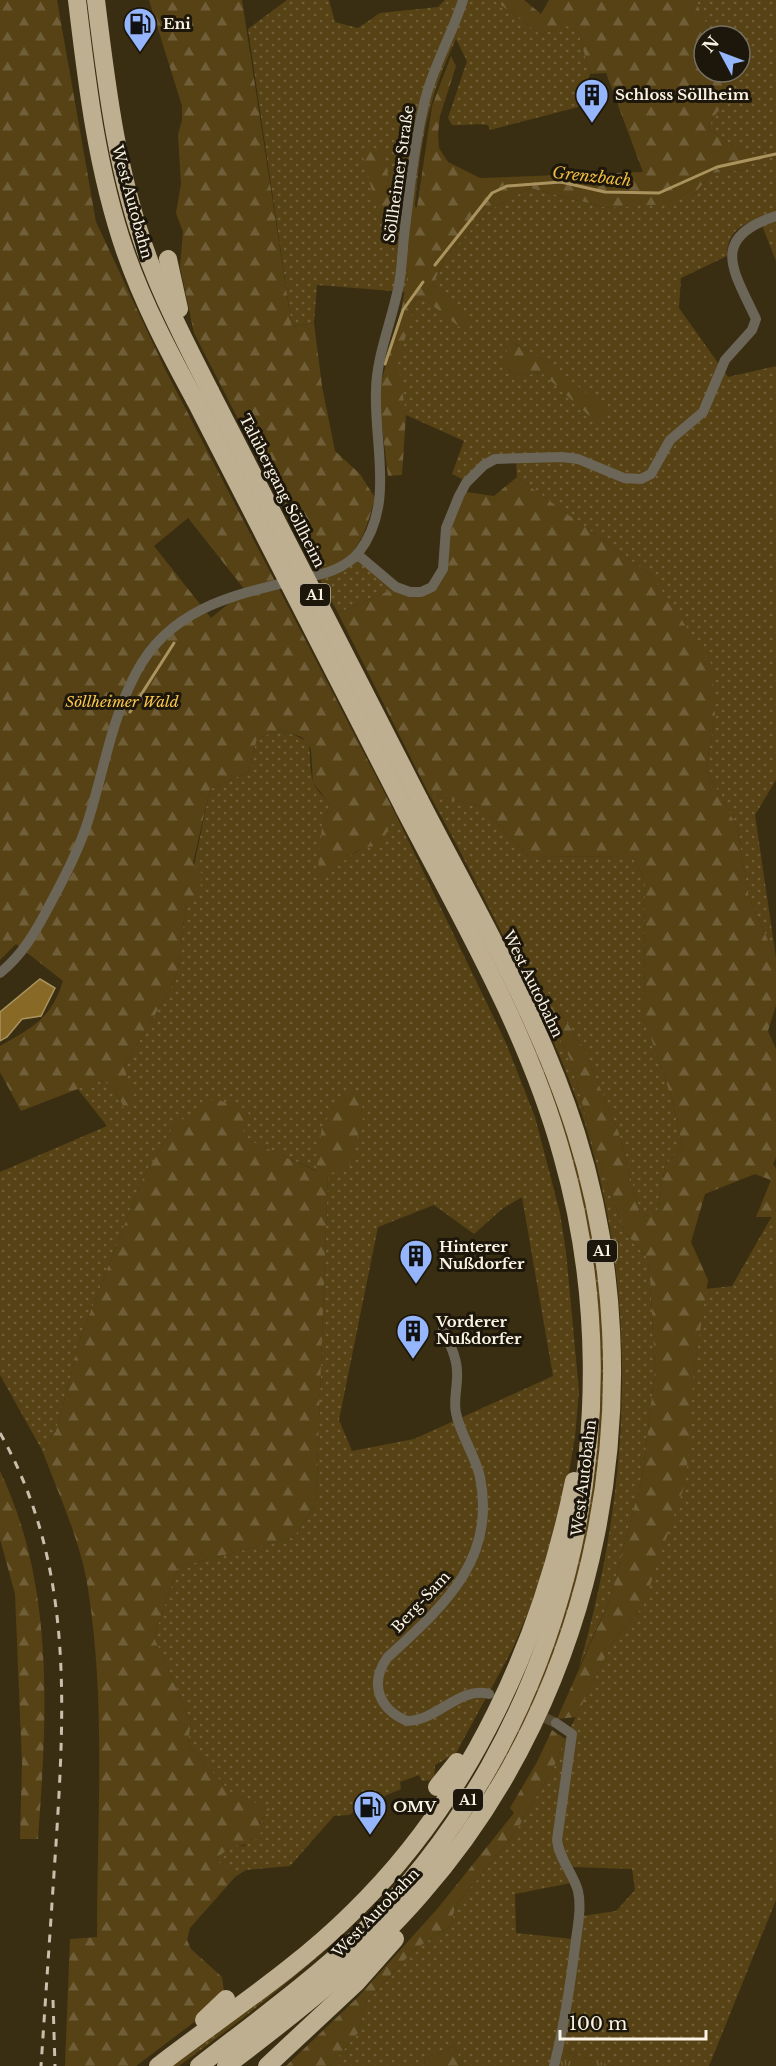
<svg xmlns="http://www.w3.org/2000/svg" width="776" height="2066" viewBox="0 0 776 2066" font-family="'Libre Baskerville',serif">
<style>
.grass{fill:url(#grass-dots);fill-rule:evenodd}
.forest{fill:url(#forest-firs);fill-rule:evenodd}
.park{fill:url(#park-tufts)}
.water{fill:#886a26;stroke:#aa935e;stroke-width:1.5}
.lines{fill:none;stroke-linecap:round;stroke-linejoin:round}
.stream{stroke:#aa935e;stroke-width:3}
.street-tunnel{stroke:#574b31;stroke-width:10;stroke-dasharray:10 5;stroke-linecap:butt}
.street{stroke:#6c6659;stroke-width:10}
.highway{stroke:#beaf90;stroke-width:18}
.rail{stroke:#c8bfac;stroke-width:3;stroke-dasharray:8 8;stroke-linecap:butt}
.highway-bridge{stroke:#beaf90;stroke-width:18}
.labels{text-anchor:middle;stroke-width:6;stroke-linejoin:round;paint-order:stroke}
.shield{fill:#1d170b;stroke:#b8b0a2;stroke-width:1.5}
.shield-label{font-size:14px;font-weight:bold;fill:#faf2e2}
.poi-label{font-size:15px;font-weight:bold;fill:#faf2e2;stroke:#1d170b;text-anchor:start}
.street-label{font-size:15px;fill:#faf2e2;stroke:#1d170b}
.park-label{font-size:15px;font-style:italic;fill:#fbc74e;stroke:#1d170b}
.water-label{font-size:16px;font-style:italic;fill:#efbb40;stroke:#1d170b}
</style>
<defs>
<pattern id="grass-dots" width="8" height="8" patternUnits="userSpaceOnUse" patternTransform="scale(1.5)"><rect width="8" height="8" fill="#564215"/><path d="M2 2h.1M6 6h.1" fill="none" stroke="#6f5e37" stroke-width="1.8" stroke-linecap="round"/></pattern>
<pattern id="forest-firs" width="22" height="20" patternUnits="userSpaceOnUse" patternTransform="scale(1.5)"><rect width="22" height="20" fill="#564215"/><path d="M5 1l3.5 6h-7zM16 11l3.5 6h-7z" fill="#6f5e37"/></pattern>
<pattern id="park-tufts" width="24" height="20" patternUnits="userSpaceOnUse" patternTransform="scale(1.5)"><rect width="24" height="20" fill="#564215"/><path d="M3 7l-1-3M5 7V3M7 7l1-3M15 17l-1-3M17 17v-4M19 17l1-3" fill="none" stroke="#6f5e37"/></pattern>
</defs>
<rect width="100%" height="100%" fill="#3a2e12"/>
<g class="grass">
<path d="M287,0H329L335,22L358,28L380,13L438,7L445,0H494L540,34L576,23L590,74L585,91L586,105L490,130L488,125C475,123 464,126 452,125L448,118L467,61L456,39C426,103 420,146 414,216L389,187L387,164L380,221L408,272L405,292L317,285L314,323L292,327L248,29Z"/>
<path d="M695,0H776V261L759,218C740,225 727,233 727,256L681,278L679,308L728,377L776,366V780L755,815L776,958L749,898L737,827L706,769L715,716L652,576L517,477L516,462L506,455L464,480L452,474L464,441L406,415L397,364L416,299L423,298L461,327L470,322L433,285L443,261L488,211L530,188L608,208L695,193L712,173L745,170L755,155L730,144L708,129L714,116L728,101L721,72H740V36H712ZM510,341L549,363L594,419L542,373L515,376L506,367Z"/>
<path d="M359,559L393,589L338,613L320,579Z"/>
<path d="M279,730C323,743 304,746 313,781C314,789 325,797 330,804L322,826L338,864L364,847L380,846L395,813L506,1043L535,1117L560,1213L566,1252L579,1391L575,1437L565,1496L536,1593L512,1650L456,1753L435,1765L434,1780L422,1781L419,1775L400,1782L401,1789L376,1800L374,1798L349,1815L334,1816L290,1866L246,1870L235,1877L215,1859L234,1845L245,1846L269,1809L230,1792L188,1744L191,1722L154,1637L178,1567L294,1537L316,1504L328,1173L317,1171L241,1137L249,1110L175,1124L142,1180L81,1336L56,1431L42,1450L0,1375V1172L107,1126L77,1088L101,1080L114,1088L124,1108V1067L172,986L178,970L186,904L210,789L248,772L257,739ZM522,1197L553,1376L414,1439L352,1451L339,1420L378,1227L434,1205L474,1234L502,1209Z"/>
<path d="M429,794L482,807L529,857L632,856L645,880L644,1018L672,1099L682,1146L665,1166L657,1213L641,1217L619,1133L584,1049L532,968L527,972L571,1061L594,1148L625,1232L649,1260L655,1369L643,1473L610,1599L579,1667C630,1490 640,1305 586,1127C566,1064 537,1004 508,945C482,894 457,844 429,794Z"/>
<path d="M494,965C506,987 520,1009 530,1032C553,1084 574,1143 586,1199C634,1410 588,1660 459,1835C393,1925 306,1997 217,2064L295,2002L495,1771L536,1692L576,1570L592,1489L599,1413V1342L593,1271Z"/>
<path d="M776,1209V1900L709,2066H614L554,2048L549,2066H463L454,2046L424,2059L425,2066H330L358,2033L367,2000L415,1949L451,1926L455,1907L515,1833L554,1767L565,1739L612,1643L643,1606L694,1370L706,1289L732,1286ZM572,1867L632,1869L635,1890L616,1911L582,1916L573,1939L516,1933L515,1894L571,1883Z"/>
<path d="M355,1923C300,1975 240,2021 179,2066H171Z"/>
</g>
<g class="forest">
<path d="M0,0H57L96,222L165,369L395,813L380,847C350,842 342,873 317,880L322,826L330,804L313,783L311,749L302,737L279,730L257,739L248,772L210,789L193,863L202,874L200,890L186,904L178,970L172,986L124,1067L135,1102L124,1108L114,1088L101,1080L21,1111L0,1072V1046C33,1027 51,1019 63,981L16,944L0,960ZM188,518L245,590L211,618L154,546Z"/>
<path d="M149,0H242L292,327L314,323L322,386L335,451L360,474L375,498C369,518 365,537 352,552L359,559L320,579L194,333L180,267L183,232L176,213L181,184L178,135L182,120V106Z"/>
<path d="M494,0H524L541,14L549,0H695L712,36H704V72H721L728,101L714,116L708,129L730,144L755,155L745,170L712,173L695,193L668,204L608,208L530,188L488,211L443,261L433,285L471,322L461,328L423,298L416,299L398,364L406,415L402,475L388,476L379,401L381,382L401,312L408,272L380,221L361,149L370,147L383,152L387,164L389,187L398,205L417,207L432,106L451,56L456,66L440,116L438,134L439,148L448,162L480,178L643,172L606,73L590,74L576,24L540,34Z"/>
<path d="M510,341L549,363L605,408V418L594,420L542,373L515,376L506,367L507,344Z"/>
<path d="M517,477L652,576L712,665L715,716L706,769L737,827L749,898L776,958V1005L768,1031L776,1049V1158L773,1164L776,1168V1209L772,1217H756L771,1180L755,1174L705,1194L691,1242L708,1280L694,1370L686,1481L643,1606L612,1643L576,1717L557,1719L610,1599L643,1473L655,1369L649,1260L625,1232L594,1148L571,1061L527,972L532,968L584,1049L619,1133L641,1217L657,1213L665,1166L682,1146L672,1099L644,1018L645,880L632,856L529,857L482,807L429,794L338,613L393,589L434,590L448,529L466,492L494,496Z"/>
<path d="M349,1089L359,1092L364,1114L348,1171L328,1173L316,1504L294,1537L178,1567L154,1637L191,1722L188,1744L230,1792L270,1809L259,1823L262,1831C255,1843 248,1846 234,1845L215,1859L235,1877L190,1928L187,1940L191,1949L222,1977L224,1992L205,2014L136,2066H65L70,1939L97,1937C97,1824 106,1701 88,1589C81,1542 59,1495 42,1450L56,1431L81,1336L142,1180L175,1124L215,1099L249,1110L242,1137L316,1171L322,1126Z"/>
<path d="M0,1471C55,1587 47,1714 38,1839H20L22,1763L15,1594L0,1539Z"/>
<path d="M552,1730L565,1739L554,1767L515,1833L455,1907L451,1926L415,1949L367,2000L358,2033L330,2066H286L358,1997L438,1908L514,1813L510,1808L537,1762Z"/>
<path d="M454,2046L463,2066H425L424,2059Z"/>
</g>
<path class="park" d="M554,2048L614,2066H549Z"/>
<path class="water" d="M40,979L55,988L41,1016L22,1019L7,1037L0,1041V1012Z"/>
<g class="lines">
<g class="stream">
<path d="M435,265L492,193L507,186L561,182L605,192L659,193L717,167L776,154"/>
<path d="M385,364L403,310L423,282"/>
<path d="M130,712L174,643"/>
</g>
<path class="street-tunnel" d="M532,1712L556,1723"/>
<g class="street">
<path d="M357,554L396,587L410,592H421L432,587L443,569L446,528L459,496L466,483L484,465L495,459L562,457L578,459L624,478L641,479L651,474L670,440L703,412L725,360L752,330L756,319C733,270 709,238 776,216"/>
<path d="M0,973C22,955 35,933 48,908C64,878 79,850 89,818C104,769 112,718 136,673C169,609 232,595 296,580C318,575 344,571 359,552C395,505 374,445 376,392C376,358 391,323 398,289C402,272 402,254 404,237C409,193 414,147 424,104C432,68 452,35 463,0"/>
<path d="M443,1329C449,1343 457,1357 457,1372C458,1386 453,1400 456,1413C460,1434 475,1455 480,1477C497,1561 442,1607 387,1658C369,1684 379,1709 407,1721C437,1721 459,1686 489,1694"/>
<path d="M554,2066C564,2027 570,1987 575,1947C577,1929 582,1909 578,1891C573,1873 559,1859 557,1840L572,1734L556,1723"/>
</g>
<g class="highway">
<path d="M77,0C87,85 97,170 125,251C143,303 169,352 195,400"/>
<path d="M96,0C107,91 118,182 152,268C168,310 190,351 210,391"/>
<path d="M168,259L179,309"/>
<path d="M437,1787L457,1762"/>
<path d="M204,2020L226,1999"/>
<path d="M158,2066C224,2015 295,1970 354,1911C471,1797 542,1639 574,1481"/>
<path d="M199,2066C254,2023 311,1982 361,1934C565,1735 639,1427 562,1155C528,1032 462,920 404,808"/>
<path d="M226,2066C296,2013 364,1960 421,1894C600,1691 657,1390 576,1133C539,1016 475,908 419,799"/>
<path d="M267,2066L356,1983L395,1939"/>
</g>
<g class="rail">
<path d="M0,1433C73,1562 65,1702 56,1844C51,1918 46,1992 41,2066"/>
<path d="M53,2000L55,2066"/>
</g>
<g class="highway-bridge">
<path d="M210,391L419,799"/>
<path d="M195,400L404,808"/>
</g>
</g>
<defs>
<g id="fuel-pin" transform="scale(1.725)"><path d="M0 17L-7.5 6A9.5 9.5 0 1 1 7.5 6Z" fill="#95b6fd" stroke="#1d170b"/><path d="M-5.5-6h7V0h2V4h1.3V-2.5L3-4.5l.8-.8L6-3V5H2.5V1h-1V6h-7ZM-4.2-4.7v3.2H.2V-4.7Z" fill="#111"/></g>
<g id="building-pin" transform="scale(1.725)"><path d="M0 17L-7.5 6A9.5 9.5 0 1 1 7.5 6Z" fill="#95b6fd" stroke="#1d170b"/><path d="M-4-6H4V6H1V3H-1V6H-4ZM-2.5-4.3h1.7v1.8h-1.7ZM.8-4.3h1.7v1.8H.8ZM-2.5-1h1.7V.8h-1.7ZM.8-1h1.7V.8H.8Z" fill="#111"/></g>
</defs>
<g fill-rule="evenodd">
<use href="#fuel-pin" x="140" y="24"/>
<use href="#building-pin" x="592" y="95"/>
<use href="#building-pin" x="416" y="1256"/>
<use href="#building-pin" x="413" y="1331"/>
<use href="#fuel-pin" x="370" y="1807"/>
</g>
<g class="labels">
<g class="shield">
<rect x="300" y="584" width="30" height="22" rx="4.5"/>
<rect x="587" y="1240" width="30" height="22" rx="4.5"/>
<rect x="453" y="1789" width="30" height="22" rx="4.5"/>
</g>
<g class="shield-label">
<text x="315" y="600">A1</text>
<text x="602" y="1256">A1</text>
<text x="468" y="1805">A1</text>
</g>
<g class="poi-label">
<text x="163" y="29">Eni</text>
<text x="615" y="100">Schloss Söllheim</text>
<text x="439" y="1252">Hinterer<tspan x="439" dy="17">Nußdorfer</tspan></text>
<text x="436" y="1327">Vorderer<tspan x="436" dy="17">Nußdorfer</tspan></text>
<text x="393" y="1812">OMV</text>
</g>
<g class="street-label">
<text transform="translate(399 174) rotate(-82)" y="5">Söllheimer Straße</text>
<text transform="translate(132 202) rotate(75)" y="5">West Autobahn</text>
<text transform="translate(282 491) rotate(63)" y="5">Talübergang Söllheim</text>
<text transform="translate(533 984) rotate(64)" y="5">West Autobahn</text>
<text transform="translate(584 1478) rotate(-83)" y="5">West Autobahn</text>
<text transform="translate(421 1602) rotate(-47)" y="5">Berg-Sam</text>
<text transform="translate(376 1913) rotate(-46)" y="5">West Autobahn</text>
</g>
<g class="park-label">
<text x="122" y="707">Söllheimer Wald</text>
</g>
<g class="water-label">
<text transform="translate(592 176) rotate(6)" y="6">Grenzbach</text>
</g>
</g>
<g transform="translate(722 54) rotate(311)"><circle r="28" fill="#1d170b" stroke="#756f61" stroke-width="1.5"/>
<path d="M0-4.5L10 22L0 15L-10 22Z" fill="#95b6fd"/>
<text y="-9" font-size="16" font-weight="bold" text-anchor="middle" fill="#faf2e2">N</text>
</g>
<path d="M560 2030v9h146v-9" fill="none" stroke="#faf2e2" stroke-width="3"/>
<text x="569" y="2030" font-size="18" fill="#faf2e2" stroke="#1d170b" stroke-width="4.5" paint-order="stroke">100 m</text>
</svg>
